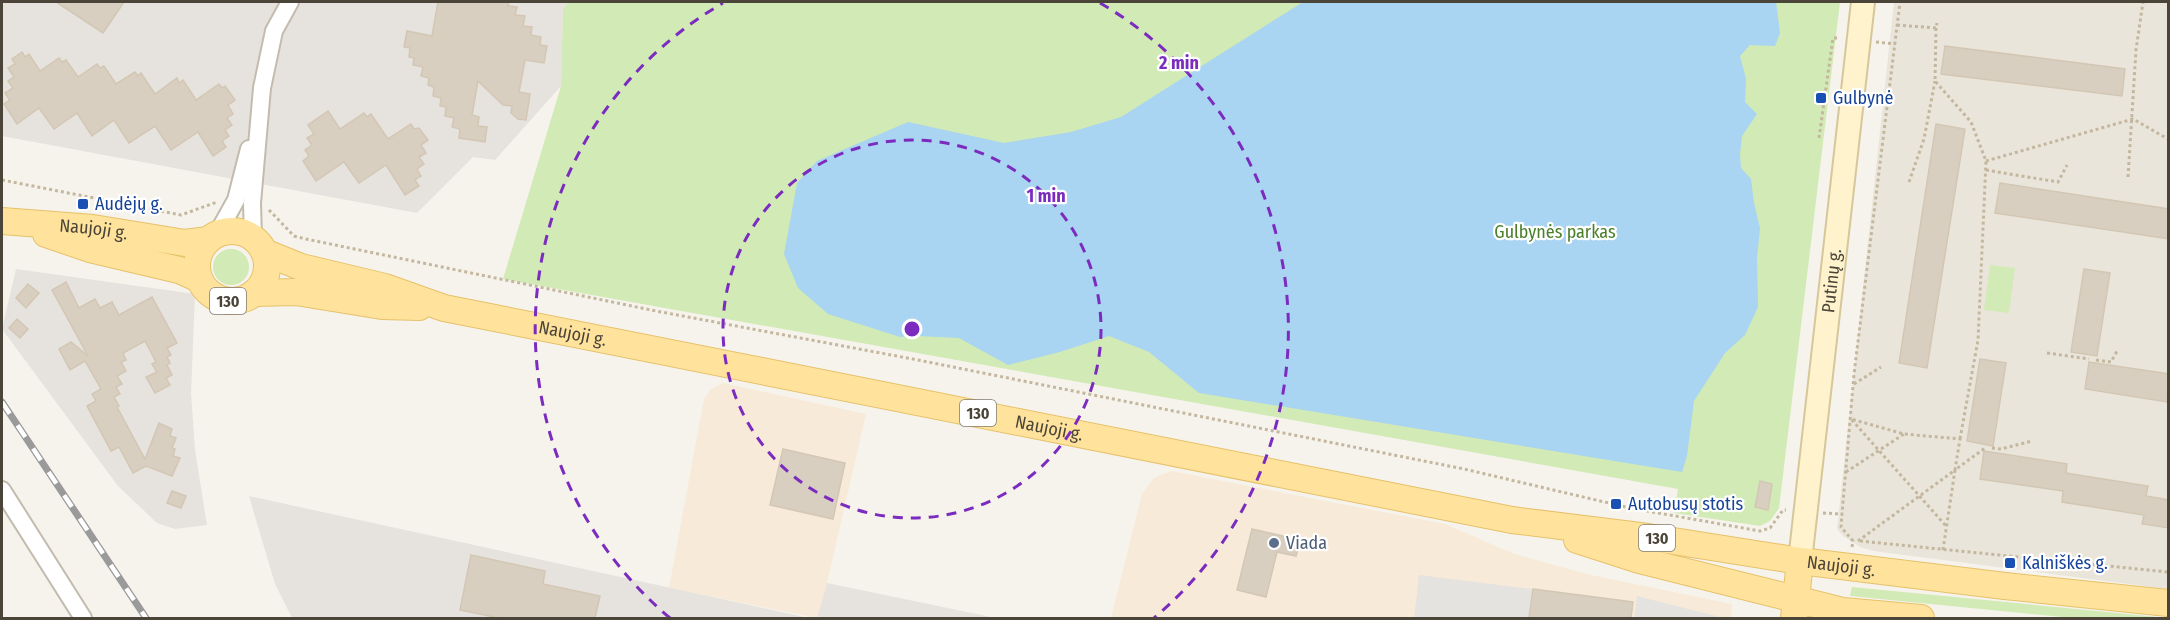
<svg xmlns="http://www.w3.org/2000/svg" width="2170" height="620" viewBox="0 0 2170 620" font-family="'Fira Sans Condensed',sans-serif">
<style>
.residential{fill:#eae5da}
.commercial{fill:#f7ead8}
.industrial{fill:#e6e2dd}
.green{fill:#d2eab5}
.parking{fill:#e5e3e0}
.water{fill:#a9d4f2}
.building{fill:#d8cfc1;stroke:#d3c7b4;stroke-width:1.5}
.lines{fill:none;stroke-linecap:round;stroke-linejoin:round}
.minor-casing{stroke:#c2bbae;stroke-width:20}
.secondary-casing{stroke:#d6c79b;stroke-width:26}
.primary-casing{stroke:#e6c16a;stroke-width:28}
.path{stroke:#c4b79f;stroke-width:3;stroke-dasharray:3 3;stroke-linecap:butt}
.minor{stroke:#fff;stroke-width:16}
.secondary{stroke:#fff3cd;stroke-width:22}
.primary{stroke:#ffe39c;stroke-width:26}
.rail-casing{stroke:#9a9a9a;stroke-width:7}
.rail{stroke:#fff;stroke-width:4.5;stroke-dasharray:14;stroke-linecap:butt}
.ring{fill:none;stroke:#7b2cbf;stroke-width:3;stroke-dasharray:10 8}
.transit-dot{fill:#1a4fb4;stroke:#fff;stroke-width:2}
.service-dot{fill:#5c6f8a;stroke:#fff;stroke-width:2}
.labels{text-anchor:middle;stroke-width:4.5;stroke-linejoin:round;paint-order:stroke}
.shield{fill:#fff;stroke:#817c74;stroke-width:1.5}
.shield-label{font-size:16px;font-weight:bold;fill:#4b4439}
.transit-label{font-size:18px;fill:#164399;stroke:#fff;text-anchor:start}
.street-label{font-size:18px;fill:#4b4439;stroke:#fff}
.park-label{font-size:18px;fill:#4a7f2a;stroke:#fff}
.service-label{font-size:18px;fill:#4e5e75;stroke:#fff;text-anchor:start}
.centre{fill:#7b2cbf;stroke:#fff;stroke-width:3}
.ring-label{font-size:18px;text-anchor:middle;font-weight:bold;fill:#7b2cbf;stroke:#fff;stroke-width:4.5;stroke-linejoin:round;paint-order:stroke}
</style>
<rect width="100%" height="100%" fill="#f6f3ec"/>
<path class="residential" d="M1894,2H2168V589L1873,551L1860,547L1843,536L1837,529Z"/>
<g class="commercial">
<path d="M723,383L866,414L827,583L817,618L669,588L704,399L711,389Z"/>
<path d="M1171,471L1445,524L1512,553L1586,574L1732,604L1731,618H1111L1142,494L1154,478Z"/>
</g>
<g class="industrial">
<path d="M2,2H568L563,9L561,86L495,160L473,157L417,213L2,136Z"/>
<path d="M16,269L195,294L191,393L195,450L207,525L175,529L157,523L118,486L2,329Z"/>
<path d="M249,496L809,618H292L275,584Z"/>
<path d="M827,583L996,618H817Z"/>
</g>
<g class="green">
<path d="M568,2H1840L1779,508L1770,521L1760,526L1674,513L1678,489L503,279L561,86L563,9Z"/>
<circle cx="231" cy="267" r="18"/>
<path d="M1990,265L2015,268L2009,313L1984,310Z"/>
<path d="M1852,587L2168,618H2073L1850,596Z"/>
</g>
<g class="parking">
<path d="M1419,575L1533,589L1529,618H1414Z"/>
<path d="M1637,596L1720,617V618H1634Z"/>
</g>
<path class="water" d="M1303,2H1776L1780,33L1775,46L1750,45L1740,56L1746,79L1745,102L1757,114L1742,136L1740,154L1741,168L1751,179L1754,203L1760,228L1757,259L1758,307L1745,335L1725,353L1694,401L1687,456L1682,472L1199,393L1149,352L1109,336L1060,352L1008,365L959,338L918,336L900,337L828,314L798,288L784,254L797,183L817,161L908,122L1004,143L1071,132L1121,117Z"/>
<g class="building">
<path d="M56,2H124L103,33Z"/>
<path d="M438,2H509L508,6L517,7L515,15L525,16L523,26L532,27L531,35L541,37L540,45L547,46L544,63L525,60L519,92L530,94L526,120L518,119L511,113L512,106L503,105L478,81L472,115L479,117L478,126L487,127L485,142L459,138L460,129L452,127L454,118L445,116L446,107L440,106L441,98L433,96L434,87L428,85L429,78L421,76L423,67L413,65L414,58L409,57L410,48L404,47L407,31L432,36Z"/>
<path d="M1945,46L2125,69L2122,96L1941,74Z"/>
<path d="M22,52L25,57L29,54L40,71L59,58L62,62L66,60L78,77L97,64L100,68L104,66L116,84L135,72L138,76L141,73L155,94L177,78L179,83L183,80L196,100L219,84L222,88L225,86L235,100L228,105L233,114L227,118L232,125L225,130L229,136L222,141L226,147L213,156L198,132L171,150L155,126L129,143L114,120L92,136L77,113L54,129L39,108L17,124L4,104L10,100L5,93L13,88L8,81L14,77L8,68L15,64L12,59Z"/>
<path d="M328,111L340,129L364,113L367,117L371,114L388,139L411,124L414,129L419,128L428,140L421,145L426,153L419,157L424,164L417,169L421,176L415,180L419,186L405,195L386,165L359,183L344,162L316,181L303,161L309,156L305,150L312,145L307,138L314,134L308,125Z"/>
<path d="M1936,124L1965,129L1927,368L1899,363Z"/>
<path d="M2000,183L2169,209V239L1995,213Z"/>
<path d="M2084,269L2110,273L2097,356L2071,352Z"/>
<path d="M66,282L79,308L95,299L100,308L112,302L119,315L152,297L177,343L167,348L171,355L167,357L170,363L167,365L172,375L166,378L170,385L155,393L146,377L157,372L152,364L156,362L145,341L123,353L126,360L121,362L126,371L117,376L122,384L116,387L120,394L114,397L119,406L117,407L145,459L159,423L172,429L170,436L176,438L172,448L175,449L173,456L180,458L172,476L146,466L133,473L119,447L111,451L87,406L96,401L92,394L101,389L85,361L70,370L59,349L71,342L88,356L52,290Z"/>
<path d="M28,284L39,293L26,308L16,298Z"/>
<path d="M17,319L28,329L20,338L9,328Z"/>
<path d="M1980,359L2006,363L1993,446L1967,441Z"/>
<path d="M2089,362L2169,374L2167,402L2085,389Z"/>
<path d="M783,449L845,463L833,519L770,505Z"/>
<path d="M1984,451L2067,464L2066,473L2148,486L2146,496L2169,500V528L2142,524L2144,515L2062,502L2063,491L1980,479Z"/>
<path d="M1760,481L1772,484L1768,510L1755,507Z"/>
<path d="M172,491L186,496L181,508L167,503Z"/>
<path d="M1252,529L1300,540L1296,556L1277,552L1266,597L1237,590Z"/>
<path d="M471,555L545,571L543,584L600,596L595,618H499L460,610Z"/>
<path d="M1533,589L1633,602L1631,618H1529Z"/>
</g>
<g class="lines">
<g class="minor-casing">
<g id="minor">
<path d="M217,234L236,200L249,149"/>
<path d="M253,238L252,203L262,88L274,31L290,2"/>
<path d="M2,490L83,618"/>
</g>
</g>
<g class="secondary-casing">
<g id="secondary">
<path id="s1" d="M1800,561L1863,2"/>
</g>
</g>
<g class="primary-casing">
<g id="primary">
<path id="s2" d="M2,221L93,228L185,243L208,240"/>
<circle cx="232" cy="266" r="35"/>
<path d="M46,234L90,249L179,270L199,279"/>
<path id="s3" d="M264,252L301,267L385,287L444,308L1512,520L1648,537L1800,561L2005,586L2168,603"/>
<path d="M254,293L296,292L382,306L419,307"/>
<path d="M1577,540L1639,560L1843,611L1921,618"/>
<path d="M1794,618L1800,561"/>
</g>
</g>
<g class="path">
<path d="M1897,25L1936,28L1937,23"/>
<path d="M1936,28L1935,81L1971,122L1986,161L1978,340L1960,439"/>
<path d="M1876,42L1895,44"/>
<path d="M1819,138L1833,38H1840"/>
<path d="M1986,161L2133,119L2168,139"/>
<path d="M1986,170L2058,182L2067,165"/>
<path d="M2128,177L2136,50L2143,2"/>
<path d="M2,180L181,215L217,202"/>
<path d="M1909,182L1924,139L1935,81"/>
<path d="M269,210L294,236L306,239L656,311L918,360L1464,469L1630,508L1760,531L1770,528L1783,510H1786"/>
<path d="M2047,353L2089,359"/>
<path d="M2096,360L2111,362L2117,351"/>
<path d="M1854,384L1881,367"/>
<path d="M1992,448L2001,449L2032,441"/>
<path d="M1846,472L1904,434"/>
<path d="M1823,513L1842,514"/>
<path d="M1858,541L1955,470L1960,439L1904,434L1851,419L1946,526"/>
<path d="M1860,541L2168,572"/>
<path d="M1852,547L1853,541L1841,527L1842,514L1854,374L1900,2"/>
<path d="M1943,550L1955,470L1985,448"/>
</g>
<use href="#minor" class="minor"/>
<use href="#secondary" class="secondary"/>
<use href="#primary" class="primary"/>
<g class="rail-casing">
<path id="rail" d="M2,402L146,618"/>
</g>
<use href="#rail" class="rail"/>
</g>
<g class="ring">
<circle cx="912" cy="329" r="189"/>
<path d="M670 618A377 377 0 0 1 723 3M1100 3A377 377 0 0 1 1154 618"/>
</g>
<g class="transit-dot">
<rect x="1815" y="92" width="12" height="12" rx="3"/>
<rect x="77" y="198" width="12" height="12" rx="3"/>
<rect x="1610" y="498" width="12" height="12" rx="3"/>
<rect x="2004" y="557" width="12" height="12" rx="3"/>
</g>
<circle class="service-dot" cx="1274" cy="543" r="6"/>
<g class="labels">
<g class="shield">
<rect x="210" y="288" width="36" height="26" rx="4.5"/>
<rect x="960" y="400" width="36" height="26" rx="4.5"/>
<rect x="1639" y="525" width="36" height="26" rx="4.5"/>
</g>
<g class="shield-label">
<text x="228" y="307">130</text>
<text x="978" y="419">130</text>
<text x="1657" y="544">130</text>
</g>
<g class="transit-label">
<text x="1833" y="104">Gulbynė</text>
<text x="95" y="210">Audėjų g.</text>
<text x="1628" y="510">Autobusų stotis</text>
<text x="2022" y="569">Kalniškės g.</text>
</g>
<g class="street-label">
<text dy="6" stroke="none"><textPath href="#s2" startOffset="92">Naujoji g.</textPath></text>
<text dy="6" stroke="none"><textPath href="#s1" startOffset="282">Putinų g.</textPath></text>
<text dy="6" stroke="none"><textPath href="#s3" startOffset="320">Naujoji g.</textPath></text>
<text dy="6" stroke="none"><textPath href="#s3" startOffset="806">Naujoji g.</textPath></text>
<text dy="6" stroke="none"><textPath href="#s3" startOffset="1610">Naujoji g.</textPath></text>
</g>
<g class="park-label">
<text x="1555" y="238">Gulbynės parkas</text>
</g>
<g class="service-label">
<text x="1286" y="549">Viada</text>
</g>
</g>
<circle cx="912" cy="329" r="9" class="centre"/>
<g class="ring-label">
<text x="1179" y="69">2 min</text>
<text x="1046" y="202">1 min</text>
</g>
<rect width="2170" height="620" fill="none" stroke="#4b4439" stroke-width="6"/>
</svg>
